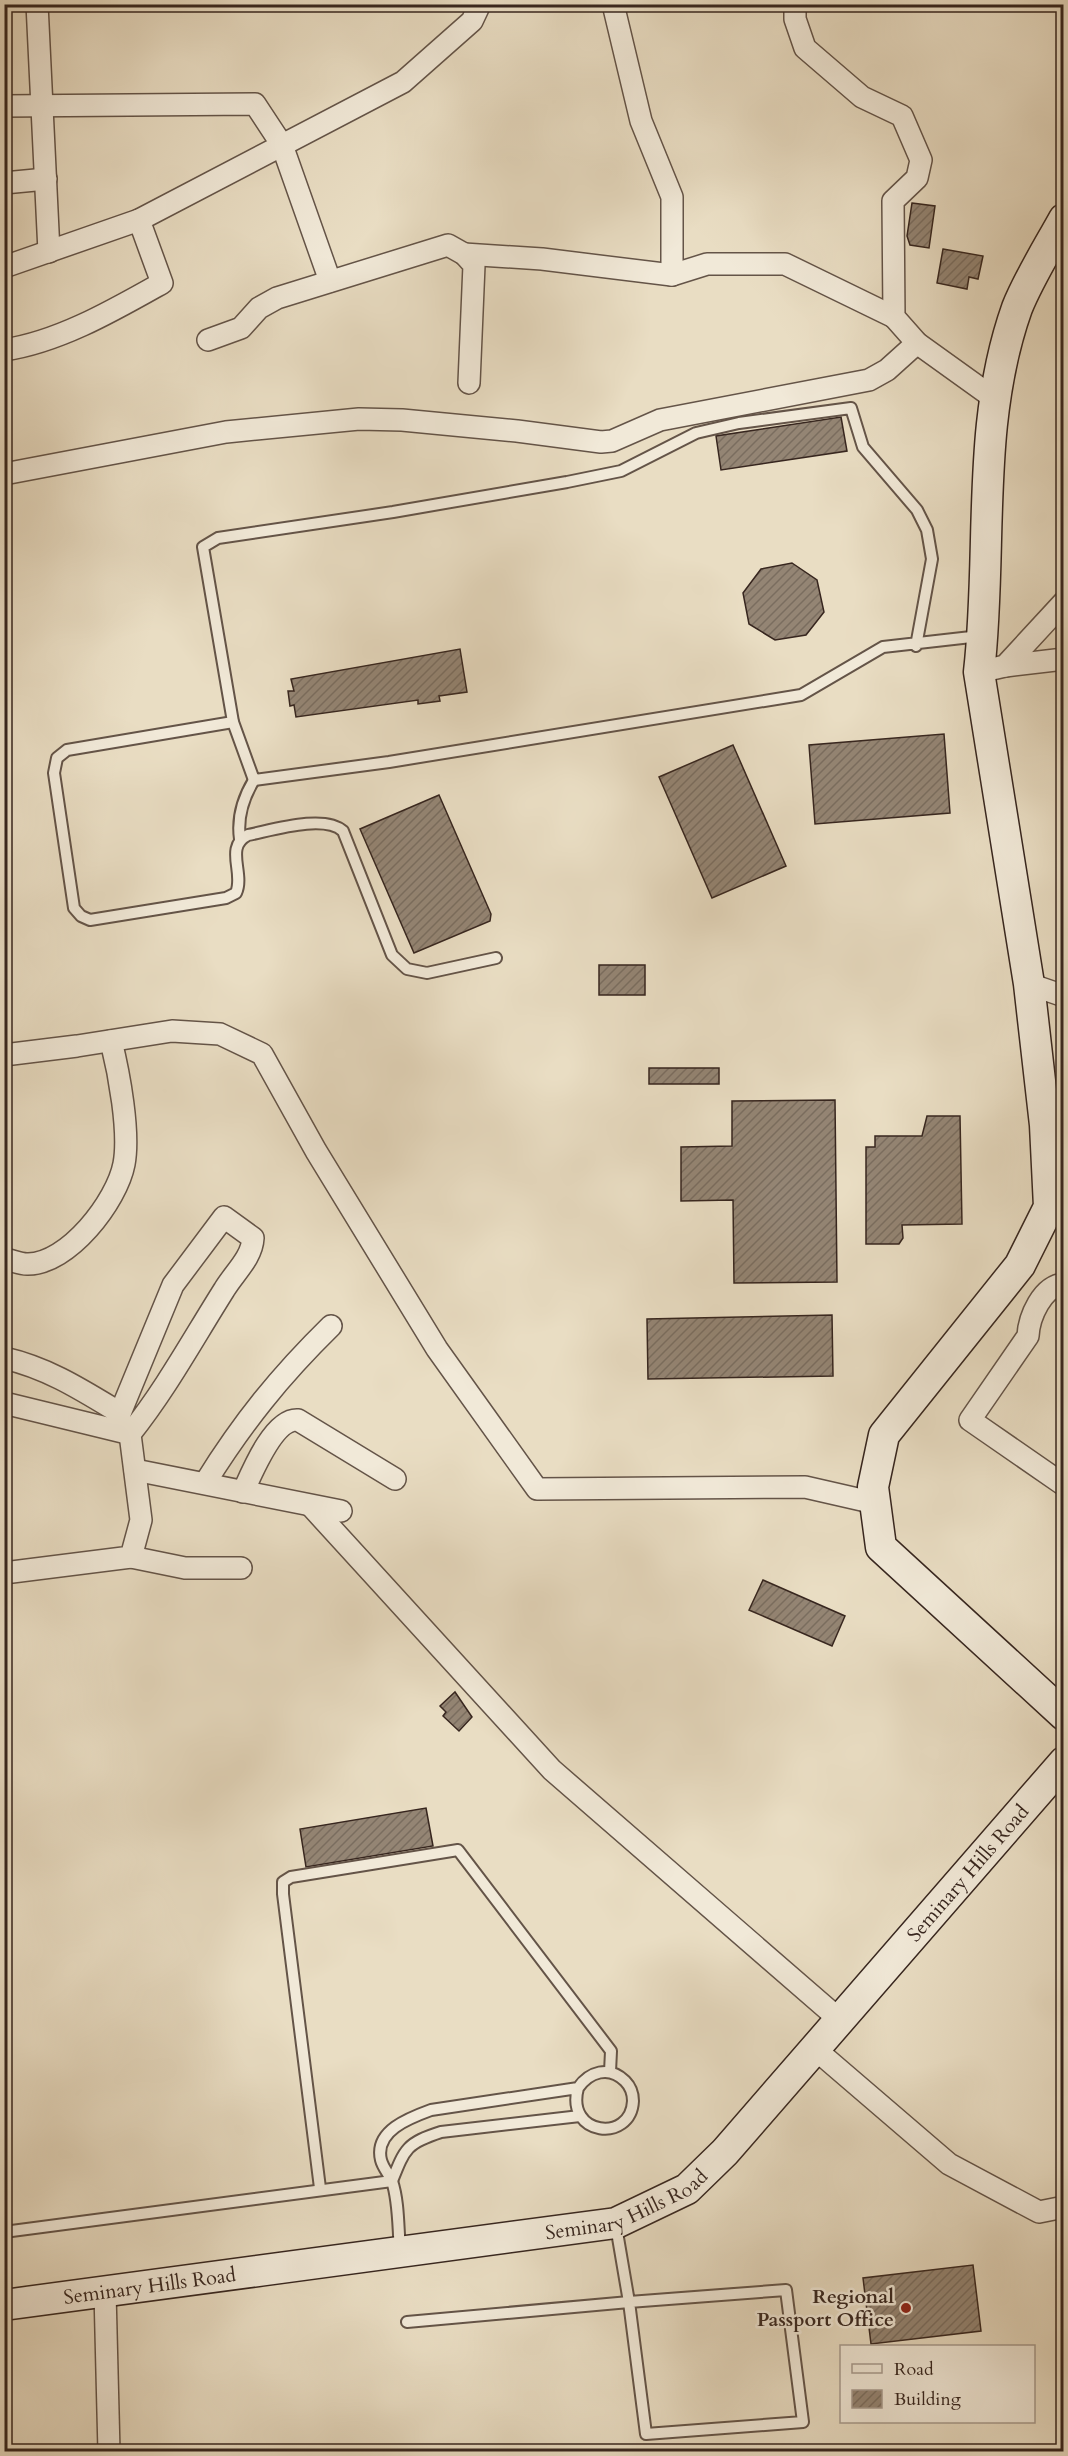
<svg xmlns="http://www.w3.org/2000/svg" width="1068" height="2456" viewBox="0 0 1068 2456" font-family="Cardo,serif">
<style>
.building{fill:url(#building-hatch);stroke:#37261f;stroke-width:1.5}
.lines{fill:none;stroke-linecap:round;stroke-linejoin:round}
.lane-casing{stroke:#645448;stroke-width:14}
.street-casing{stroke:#645448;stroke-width:24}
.secondary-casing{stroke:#37261f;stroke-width:33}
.lane{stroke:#f1e9d8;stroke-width:10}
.street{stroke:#f1e9d8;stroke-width:21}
.secondary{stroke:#f1e9d8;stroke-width:30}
.poi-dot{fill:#8f2418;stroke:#f1e9d8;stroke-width:2}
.labels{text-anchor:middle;stroke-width:5;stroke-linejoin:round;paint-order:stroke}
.street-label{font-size:20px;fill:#37261f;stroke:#f1e9d8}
.poi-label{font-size:20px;font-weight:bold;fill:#37261f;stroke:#f1e9d8;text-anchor:end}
</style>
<defs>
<pattern id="building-hatch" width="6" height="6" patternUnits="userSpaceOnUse" patternTransform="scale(1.5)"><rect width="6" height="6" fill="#948574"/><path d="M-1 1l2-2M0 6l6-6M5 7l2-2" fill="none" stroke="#7a6d5f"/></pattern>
</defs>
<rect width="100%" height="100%" fill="#e9ddc3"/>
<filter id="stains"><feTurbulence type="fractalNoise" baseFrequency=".00333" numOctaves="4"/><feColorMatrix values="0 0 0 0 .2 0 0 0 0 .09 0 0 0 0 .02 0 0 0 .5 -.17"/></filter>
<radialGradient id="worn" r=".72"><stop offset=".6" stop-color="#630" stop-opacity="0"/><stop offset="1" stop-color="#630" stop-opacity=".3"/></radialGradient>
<g class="building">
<path d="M912,203L935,206L929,248L910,245L907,236Z"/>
<path d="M943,249L983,256L978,279L969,277L967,289L937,283Z"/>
<path d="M841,417L847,451L721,470L716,436Z"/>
<path d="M792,563L817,580L824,612L806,635L775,640L749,624L743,593L761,569Z"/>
<path d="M460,649L467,692L439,696L440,701L418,704V700L296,717L294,705L290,706L288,691H294L291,679Z"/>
<path d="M944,734L950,813L815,824L809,745Z"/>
<path d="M733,745L786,866L712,898L659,777Z"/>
<path d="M439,795L491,914L490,921L414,953L360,829Z"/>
<rect x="599" y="965" width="46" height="30"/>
<rect x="649" y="1068" width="70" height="16"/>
<path d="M835,1100L837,1282L734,1283L733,1200L681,1201V1147L732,1146V1101Z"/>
<path d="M927,1116H960L962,1224L902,1225L903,1238L899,1244H866V1147H875V1136H922Z"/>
<path d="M832,1315L833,1376L648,1379L647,1319Z"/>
<path d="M763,1580L845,1616L832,1646L749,1610Z"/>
<path d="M455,1692L472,1717L459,1731L443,1716L446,1712L440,1706Z"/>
<path d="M426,1808L433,1846L306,1867L300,1829Z"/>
<path d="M973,2265L981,2331L871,2344L863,2278Z"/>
</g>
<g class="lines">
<g class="lane-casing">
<g id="lane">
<path d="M916,646L932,559L927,530L917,510L863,447L851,408L739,423L696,433L621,471L567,482L393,512L218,538L203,547L233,722L254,780L389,762L801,695L883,647L980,636"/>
<path d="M233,722L67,750L57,758L54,773L74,908L81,916L90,920L226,898L236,893C245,873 224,847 248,835C273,830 324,814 343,831L392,955L407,969L427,973L496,958"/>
<path d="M240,839C237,818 243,798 254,780"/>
<path d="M392,2181C405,2148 407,2143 441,2132L580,2116"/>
<path d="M320,2188L283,1894V1882L291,1877L458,1850L611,2051L610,2072"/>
<path d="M4,2232L392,2181"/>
<path d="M400,2250C398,2228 399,2202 392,2181C389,2174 383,2168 381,2160C374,2131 409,2118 431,2110L578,2088C589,2072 609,2065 625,2081C630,2086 633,2094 633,2101C631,2143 565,2136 578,2088"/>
<path d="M407,2322L629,2302L646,2434L803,2422L786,2290L629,2302L616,2226"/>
</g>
</g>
<g class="street-casing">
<g id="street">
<path d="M37,4L49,252"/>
<path d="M613,4L641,121L672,197V275"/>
<path d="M795,4V19L805,48L862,97L902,116L921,160L917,178L893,201L894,317L917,343L995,399"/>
<path d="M4,106L255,104L282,145L330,281"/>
<path d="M4,183L46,179"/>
<path d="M464,254L542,259L672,275L707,264H785L894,317"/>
<path d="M4,267L139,220"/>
<path d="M208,340L241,328L259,308L277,298L448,245L464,254L474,265L469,383"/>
<path d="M4,350C59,342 114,310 162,283L139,220L403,82L472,21L480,4"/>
<path d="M4,474L226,432L359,419L402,420L517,431L601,442L612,441L660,420L869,380L887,370L917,343"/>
<path d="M1005,666L1064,659"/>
<path d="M979,672L1005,666L1064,602"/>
<path d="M1029,984L1064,996"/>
<path d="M4,1055L77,1046L172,1031L220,1034L262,1054L316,1151L437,1349L537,1489L805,1487L875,1503"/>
<path d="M4,1259C11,1260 20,1264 27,1264C68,1265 117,1201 124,1164C130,1132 119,1073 111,1041"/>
<path d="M1064,1284C1042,1286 1029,1317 1028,1336L970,1420L1064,1485"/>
<path d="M4,1358C48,1368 82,1390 120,1413"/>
<path d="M4,1403L127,1433"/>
<path d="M135,1470L341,1511"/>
<path d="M205,1483C243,1422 280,1376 331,1326"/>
<path d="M243,1492C252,1472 274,1418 298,1420L395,1479"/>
<path d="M311,1506L552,1770L840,2020"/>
<path d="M131,1557L185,1568H241"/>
<path d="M4,1573L131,1557L141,1520L130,1434C166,1389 193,1339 224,1290C234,1273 252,1258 253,1238L224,1217L173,1285L114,1428"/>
<path d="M815,2049L949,2164L1039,2212L1064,2207"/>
<path d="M105,2292L109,2452"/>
</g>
</g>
<g class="secondary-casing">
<g id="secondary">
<path d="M1064,219C1048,248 1029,278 1017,308C975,426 993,551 979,672L1029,984L1045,1125L1049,1207L1020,1265L884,1435L873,1487L881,1547L1064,1715"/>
<path id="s1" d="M4,2305L616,2223L687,2189L725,2152L1064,1762"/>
</g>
</g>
<use href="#lane" class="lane"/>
<use href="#street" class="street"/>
<use href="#secondary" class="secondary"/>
</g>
<circle class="poi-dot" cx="906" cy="2308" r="6"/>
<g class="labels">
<g class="street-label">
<text dy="7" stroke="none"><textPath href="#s1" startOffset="1119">Seminary Hills Road</textPath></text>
<text dy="7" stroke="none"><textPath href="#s1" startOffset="633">Seminary Hills Road</textPath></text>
<text dy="7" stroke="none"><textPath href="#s1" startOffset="147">Seminary Hills Road</textPath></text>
</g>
<g class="poi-label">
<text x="894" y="2303">Regional<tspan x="894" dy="23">Passport Office</tspan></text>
</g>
</g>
<rect width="1068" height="2456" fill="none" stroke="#e9ddc3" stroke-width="24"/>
<rect x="6" y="6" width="1056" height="2444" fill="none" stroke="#37261f" stroke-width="3"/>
<rect x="12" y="12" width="1044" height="2432" fill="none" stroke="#37261f" stroke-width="1.5"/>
<rect x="840" y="2345" width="195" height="78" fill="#f1e9d8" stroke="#a79b8e" stroke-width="1.5"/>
<rect x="852" y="2364" width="30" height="9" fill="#f1e9d8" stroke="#a79b8e" stroke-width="1.5"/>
<text x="894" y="2375" font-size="18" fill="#37261f">Road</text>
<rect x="852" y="2390" width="30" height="18" fill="url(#building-hatch)" stroke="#a79b8e" stroke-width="1.5"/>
<text x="894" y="2405" font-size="18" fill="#37261f">Building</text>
<rect width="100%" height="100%" filter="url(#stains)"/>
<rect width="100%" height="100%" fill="url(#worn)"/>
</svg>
